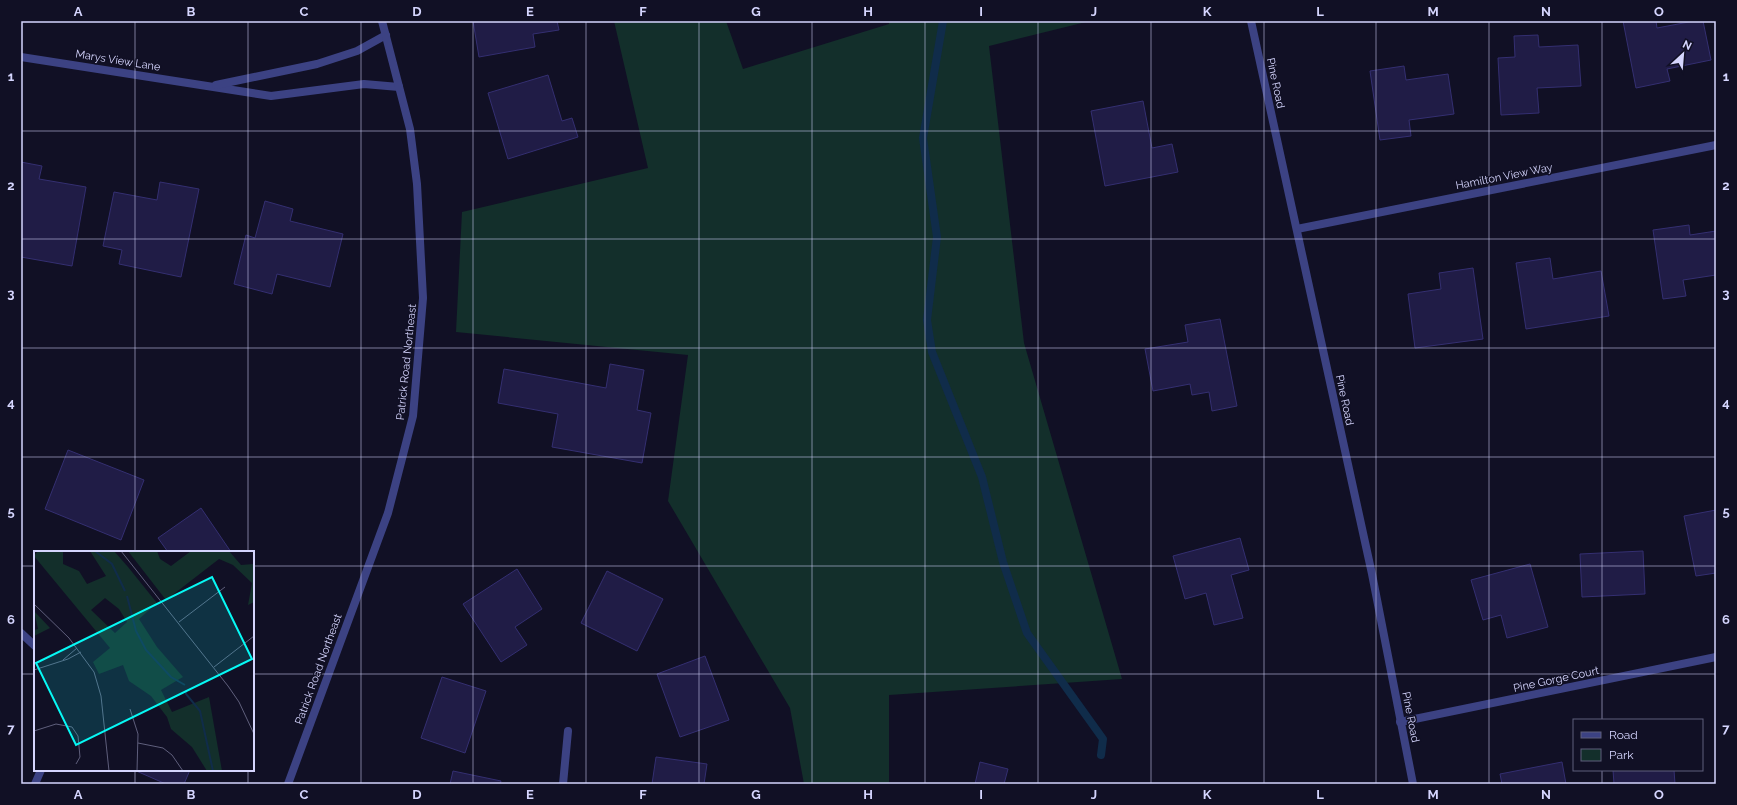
<svg xmlns="http://www.w3.org/2000/svg" width="1737" height="805" viewBox="0 0 1737 805" font-family="Raleway,sans-serif">
<style>
.green{fill:#132f2b}
.lines{fill:none;stroke-linecap:round;stroke-linejoin:round}
.stream{stroke:#102c4a;stroke-width:8}
.building{fill:#201c46;stroke:#342f71}
.minor{stroke:#3c4283;stroke-width:8}
.tertiary{stroke:#3c4283;stroke-width:8}
.grid{fill:none;stroke:#d5d5fe;stroke-width:1;stroke-opacity:0.55}
.labels{text-anchor:middle;stroke-width:3;stroke-linejoin:round;paint-order:stroke}
.street-label{font-size:11px;fill:#d5d5fe;stroke:#111025}
.inset-river{fill:none;stroke:#102c4a;stroke-width:2}
.inset-road{fill:none;stroke:#5f5f7c;stroke-width:1}
.view{fill:#07f8f4;fill-opacity:0.15;stroke:#07f8f4;stroke-width:2}
.inset-edge{fill:none;stroke:#d5d5fe;stroke-width:2}
.neatline{fill:none;stroke:#d5d5fe;stroke-width:1.5}
.grid-label{font-size:13px;text-anchor:middle;font-weight:bold;fill:#d5d5fe}
</style>
<rect width="100%" height="100%" fill="#111025"/>
<path class="green" d="M614,21H726L743,69L889,24V21H1090L989,46L1024,343L1122,679L889,695V784H804L790,708L668,501L688,355L456,332L462,212L648,168Z"/>
<g class="lines">
<path class="stream" d="M943,21L923,138L937,237L927,320L932,352L982,477L1003,562L1027,633L1103,739L1101,755"/>
</g>
<g class="building">
<path d="M473,21H557L559,30L533,34L535,47L479,57Z"/>
<path d="M1623,21H1656L1657,28L1694,21H1703L1711,60L1667,69L1670,81L1636,88Z"/>
<path d="M1538,35L1539,47L1578,45L1581,86L1537,88L1539,113L1501,115L1498,58L1515,57L1514,36Z"/>
<path d="M1404,66L1406,80L1448,74L1454,114L1409,120L1411,136L1380,140L1370,71Z"/>
<path d="M548,75L562,121L572,118L578,137L508,159L488,93Z"/>
<path d="M1143,101L1152,148L1172,144L1178,172L1105,186L1091,111Z"/>
<path d="M21,162L42,166L39,179L86,187L72,266L21,257Z"/>
<path d="M160,182L199,189L181,277L119,264L122,250L103,246L114,192L157,200Z"/>
<path d="M265,201L293,209L290,221L343,234L330,287L277,274L272,294L234,284L246,235L255,238Z"/>
<path d="M1689,225L1690,235L1716,231V275L1683,280L1686,296L1663,299L1653,230Z"/>
<path d="M1550,258L1553,279L1601,271L1609,316L1526,329L1516,263Z"/>
<path d="M1473,268L1483,339L1415,348L1408,294L1441,289L1439,273Z"/>
<path d="M1220,319L1237,406L1212,411L1209,392L1192,395L1190,384L1153,391L1145,349L1188,342L1185,325Z"/>
<path d="M610,364L644,370L637,410L651,413L642,463L552,447L558,414L498,403L504,369L606,388Z"/>
<path d="M68,450L144,480L121,540L45,509Z"/>
<path d="M201,508L231,552H168L158,538Z"/>
<path d="M1716,510V573L1696,576L1684,516Z"/>
<path d="M1240,538L1249,570L1231,575L1243,618L1214,625L1206,593L1185,599L1173,556Z"/>
<path d="M1643,551L1645,594L1582,597L1580,554Z"/>
<path d="M1530,564L1548,627L1507,638L1501,615L1483,620L1471,580Z"/>
<path d="M517,569L542,609L515,627L527,645L501,662L463,604Z"/>
<path d="M607,571L663,599L637,651L581,623Z"/>
<path d="M705,656L729,720L680,737L657,674Z"/>
<path d="M442,677L486,691L465,753L421,738Z"/>
<path d="M656,757L707,764L704,784H652Z"/>
<path d="M980,762L1008,769L1004,784H975Z"/>
<path d="M1562,762L1566,784H1502L1500,774Z"/>
<path d="M134,770H190L184,784H166Z"/>
<path d="M1613,770H1674L1675,784H1614Z"/>
<path d="M453,771L501,781L500,784H450Z"/>
</g>
<g class="lines">
<g class="minor">
<path d="M21,57L271,96L364,84L399,87"/>
<path d="M216,85L317,64L357,51L386,35"/>
<path d="M1297,229L1716,145"/>
<path d="M21,633L35,646"/>
<path d="M1400,722L1716,657"/>
<path d="M35,784L41,770"/>
<path d="M563,784L568,731"/>
</g>
<g class="tertiary">
<path d="M1251,21L1372,574L1413,784"/>
<path d="M288,784L388,513L413,416L423,298L417,184L410,129L382,21"/>
</g>
</g>
<path class="grid" d="M135,21V552M248,21V552M361,21V784M473,21V784M586,21V784M699,21V784M812,21V784M925,21V784M1038,21V784M1151,21V784M1264,21V784M1376,21V784M1489,21V784M1602,21V720M21,131H1716M21,239H1716M21,348H1716M21,457H1716M21,566H35M253,566H1716M21,674H35M253,674H1716M135,770V784M248,770V784M1602,770V784"/>
<g class="labels">
<g class="street-label">
<text transform="translate(118 60) rotate(9)" y="4">Marys View Lane</text>
<text transform="translate(1276 83) rotate(78)" y="4">Pine Road</text>
<text transform="translate(1504 176) rotate(-11)" y="4">Hamilton View Way</text>
<text transform="translate(406 362) rotate(-84)" y="4">Patrick Road Northeast</text>
<text transform="translate(1345 400) rotate(78)" y="4">Pine Road</text>
<text transform="translate(318 669) rotate(-70)" y="4">Patrick Road Northeast</text>
<text transform="translate(1556 679) rotate(-12)" y="4">Pine Gorge Court</text>
<text transform="translate(1411 717) rotate(79)" y="4">Pine Road</text>
</g>
</g>
<g transform="translate(34 551)">
<rect width="220" height="220" fill="#111025"/>
<path d="M4,0H29V13L45,20L53,33L72,25L56,0H80L94,16L123,52L105,68L123,96L149,126L127,139L138,161L175,146L188,220H173L158,196L137,178L133,166L117,145L95,130L89,114L65,123L59,111L76,97L0,5ZM71,47L85,58L93,71L81,82L57,59ZM94,0H123L126,8L137,15L157,0H195L207,14L220,13V51L214,54L218,32L199,14L185,8L132,49ZM0,60L16,77L0,85V79L4,78Z" fill="#132f2b" fill-rule="evenodd"/>
<path class="inset-river" d="M61,0L78,13L91,40M93,45L102,80L112,99L137,126L151,134M152,139V143L166,160L179,220"/>
<path class="inset-road" d="M87,0L194,135L205,151L220,183M0,53L35,87L60,121L67,145L75,220M145,71L191,36M29,109L43,97M180,116L220,85M0,119L34,108L47,101M96,158L104,183L103,220M0,180L22,173L38,176L44,185L46,206L42,213M104,192L129,197L138,204L149,220"/>
<path class="view" d="M178,26L218,108L42,194L2,112Z"/>
<rect width="220" height="220" class="inset-edge"/>
</g>
<rect width="1737" height="805" fill="none" stroke="#111025" stroke-width="44"/>
<rect x="1573" y="719" width="130" height="52" fill="#111025" stroke="#5f5f7c"/>
<rect x="1581" y="732" width="20" height="6" fill="#3c4283" stroke="#5f5f7c"/>
<text x="1609" y="739" font-size="12" fill="#d5d5fe">Road</text>
<rect x="1581" y="749" width="20" height="12" fill="#132f2b" stroke="#5f5f7c"/>
<text x="1609" y="759" font-size="12" fill="#d5d5fe">Park</text>
<g transform="translate(1683 54) rotate(26)" stroke="#111025" stroke-width="3" paint-order="stroke">
<path d="M0-3L7 15L0 10L-7 15Z" fill="#d5d5fe"/>
<text y="-6" font-size="11" font-weight="bold" text-anchor="middle" fill="#d5d5fe">N</text>
</g>
<rect x="22" y="22" width="1693" height="761" class="neatline"/>
<g class="grid-label">
<text x="78" y="16">A</text>
<text x="191" y="16">B</text>
<text x="304" y="16">C</text>
<text x="417" y="16">D</text>
<text x="530" y="16">E</text>
<text x="643" y="16">F</text>
<text x="756" y="16">G</text>
<text x="868" y="16">H</text>
<text x="981" y="16">I</text>
<text x="1094" y="16">J</text>
<text x="1207" y="16">K</text>
<text x="1320" y="16">L</text>
<text x="1433" y="16">M</text>
<text x="1546" y="16">N</text>
<text x="1659" y="16">O</text>
<text x="11" y="81">1</text>
<text x="1726" y="81">1</text>
<text x="11" y="190">2</text>
<text x="1726" y="190">2</text>
<text x="11" y="298">3</text>
<text x="1726" y="298">3</text>
<text x="11" y="407">4</text>
<text x="1726" y="407">4</text>
<text x="11" y="516">5</text>
<text x="1726" y="516">5</text>
<text x="11" y="624">6</text>
<text x="1726" y="624">6</text>
<text x="11" y="733">7</text>
<text x="1726" y="733">7</text>
<text x="78" y="799">A</text>
<text x="191" y="799">B</text>
<text x="304" y="799">C</text>
<text x="417" y="799">D</text>
<text x="530" y="799">E</text>
<text x="643" y="799">F</text>
<text x="756" y="799">G</text>
<text x="868" y="799">H</text>
<text x="981" y="799">I</text>
<text x="1094" y="799">J</text>
<text x="1207" y="799">K</text>
<text x="1320" y="799">L</text>
<text x="1433" y="799">M</text>
<text x="1546" y="799">N</text>
<text x="1659" y="799">O</text>
</g>
</svg>
